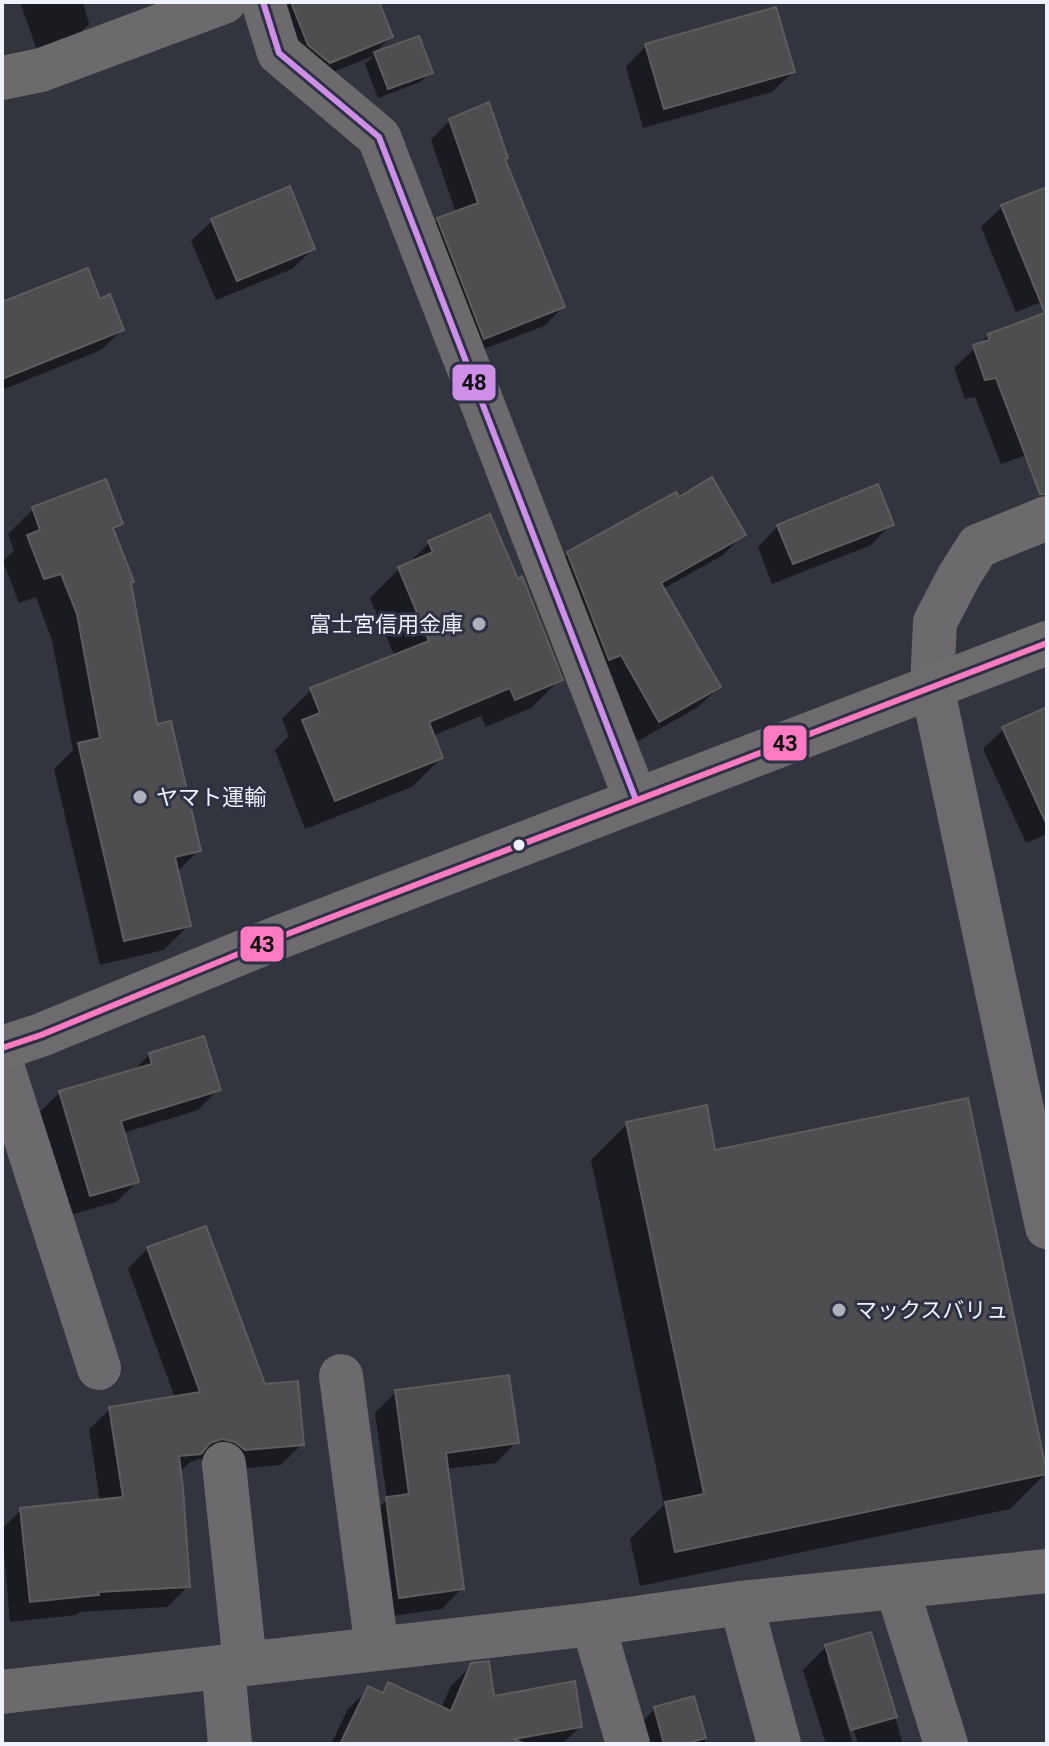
<svg xmlns="http://www.w3.org/2000/svg" width="1049" height="1746" viewBox="0 0 1049 1746" font-family="Roboto,'Noto Sans JP',sans-serif">
<style>
.shadow{fill:#0007}
.building{fill:#4e4d4f;stroke:#5f5c5e;stroke-width:2}
.lines{fill:none;stroke-linecap:round;stroke-linejoin:round}
.street{stroke:#6c6a6c;stroke-width:44}
.secondary{stroke:#6e6b6f;stroke-width:44}
.bus-1-casing{stroke:#2d3143;stroke-width:12}
.bus-2-casing{stroke:#2d3143;stroke-width:12}
.bus-1{stroke:#ce8fe9;stroke-width:6}
.bus-2{stroke:#fe7ac1;stroke-width:6}
.poi-dot{fill:#adb0bb;stroke:#2d3143;stroke-width:3}
.bus-dot{fill:#eff3fe;stroke:#2d3143;stroke-width:3}
.labels{text-anchor:middle;stroke-width:6;stroke-linejoin:round;paint-order:stroke}
.poi-label{font-size:22px;fill:#eff3fe;stroke:#2d3143;text-anchor:start}
.line-badge{stroke:#2d3143;stroke-width:3}
.pale-badge-label{font-size:22px;text-anchor:middle;font-weight:bold;fill:#111}
</style>
<rect width="100%" height="100%" fill="#32343e"/>
<g class="shadow">
<path d="M20,2H83L89,24L68,45L39,56Z"/>
<path d="M263,2H377L391,36L373,55L418,38L431,72L420,82L378,98L365,64L373,56L308,82Z"/>
<path d="M646,46L793,72L772,92L643,128L626,67Z"/>
<path d="M450,120L503,160L563,307L544,326L465,356L420,239L438,220L456,213L431,140Z"/>
<path d="M1002,207L1047,300L1016,312L981,227Z"/>
<path d="M212,221L313,249L292,269L216,300L191,241Z"/>
<path d="M2,305L122,330L101,350L2,390Z"/>
<path d="M1047,314V448L1001,464L975,397L965,399L954,368L989,335Z"/>
<path d="M105,482L121,524L113,532L129,584L156,727L199,850L176,873L189,925L164,950L100,965L54,769L73,750L52,640L36,597L19,603L3,561L14,551L8,534L33,509Z"/>
<path d="M678,500L743,535L723,555L663,589L719,687L698,707L638,741L600,674L547,574L568,554Z"/>
<path d="M891,524L871,545L772,584L758,547L778,526Z"/>
<path d="M429,543L560,679L531,708L486,727L481,716L432,736L441,758L412,787L305,829L275,750L289,736L282,719L311,690L395,657L370,598L399,569L406,566Z"/>
<path d="M1047,709V834L1026,843L983,749L1004,729Z"/>
<path d="M150,1054L219,1089L198,1110L123,1133L137,1182L116,1202L70,1215L39,1113L60,1092L133,1071Z"/>
<path d="M627,1124L714,1153L1045,1474L1010,1509L640,1586L630,1539L664,1505L591,1160Z"/>
<path d="M148,1248L263,1386L302,1444L281,1465L224,1470L214,1461L200,1459L190,1462L179,1473L188,1586L167,1607L79,1612L76,1615L10,1622L2,1529L21,1510L100,1502L89,1429L110,1409L175,1398L128,1269Z"/>
<path d="M396,1392L516,1442L496,1463L446,1469L462,1588L442,1609L379,1618L367,1520L387,1499L375,1413Z"/>
<path d="M870,1634L903,1744H858L832,1659H827L853,1744H826L803,1670L826,1647Z"/>
<path d="M472,1665L493,1698L580,1727L562,1744H331L348,1709L369,1689L379,1694L388,1684L441,1708L451,1686Z"/>
<path d="M693,1698L706,1744H641L637,1727L655,1709Z"/>
</g>
<g class="building">
<path d="M291,2H379L393,37L330,63L308,45Z"/>
<path d="M776,7L795,72L664,109L645,44Z"/>
<path d="M419,36L433,73L388,89L374,52Z"/>
<path d="M489,102L508,158L505,159L565,307L484,339L437,218L478,203L449,119Z"/>
<path d="M290,186L315,249L237,281L211,219Z"/>
<path d="M1047,187V494H1040L996,378L985,380L973,345L989,340L988,334L1045,313L1001,205Z"/>
<path d="M88,268L100,299L110,294L124,330L2,379V302Z"/>
<path d="M712,477L746,535L661,583L721,687L659,722L621,655L609,660L567,552L676,492L679,497Z"/>
<path d="M106,479L123,524L113,528L134,582L131,583L157,724L171,721L201,851L175,857L191,926L124,941L78,743L100,738L77,614L61,574L44,579L27,535L40,530L32,507Z"/>
<path d="M878,484L894,525L793,564L777,525Z"/>
<path d="M490,514L518,579L522,576L563,680L515,700L510,688L429,722L443,758L335,801L302,720L320,713L310,688L429,641L398,567L433,552L428,541Z"/>
<path d="M1047,707V825L1002,727Z"/>
<path d="M204,1036L221,1090L121,1121L139,1182L90,1196L59,1091L152,1064L149,1053Z"/>
<path d="M968,1098L1047,1474L675,1552L665,1502L704,1494L626,1122L707,1105L715,1150Z"/>
<path d="M206,1226L265,1384L298,1381L304,1445L245,1450L235,1442L222,1439L210,1443L201,1454L179,1456L183,1488L190,1587L98,1592L99,1595L30,1602L20,1508L123,1497L109,1407L200,1392L147,1247Z"/>
<path d="M509,1375L519,1443L446,1453L464,1589L399,1598L386,1497L409,1494L395,1390Z"/>
<path d="M871,1632L897,1717L851,1730L825,1645Z"/>
<path d="M489,1661L494,1696L575,1681L582,1727L514,1739L525,1744H340L368,1686L383,1693L388,1682L451,1711L471,1663Z"/>
<path d="M694,1696L706,1738L684,1744H664L654,1707Z"/>
</g>
<g class="lines">
<g class="street">
<path d="M263,2L279,53L379,137L636,800"/>
<path d="M2,78L41,70L224,2"/>
<path d="M932,686L935,622L959,576L978,546L1047,518"/>
<path d="M2,1065L99,1368"/>
<path d="M341,1376L377,1649"/>
<path d="M224,1464L245,1664"/>
<path d="M897,1588L946,1744"/>
<path d="M741,1603L779,1744"/>
<path d="M593,1624L628,1744"/>
<path d="M223,1667L230,1744"/>
<path d="M2,1692L593,1624L741,1603L1047,1571"/>
</g>
<g class="secondary">
<path d="M932,686L1047,1227"/>
<path d="M2,1048L41,1035L277,938L1047,643"/>
</g>
<g class="bus-1-casing">
<path id="bus-1" d="M263,2L279,53L379,137L636,800"/>
</g>
<g class="bus-2-casing">
<path id="bus-2" d="M2,1048L41,1035L277,938L1047,643"/>
</g>
<use href="#bus-1" class="bus-1"/>
<use href="#bus-2" class="bus-2"/>
</g>
<g class="poi-dot">
<circle cx="479" cy="624" r="8"/>
<circle cx="140" cy="797" r="8"/>
<circle cx="839" cy="1310" r="8"/>
</g>
<circle class="bus-dot" cx="519" cy="845" r="7"/>
<g class="labels">
<g class="poi-label">
<text x="463" y="632" text-anchor="end">富士宮信用金庫</text>
<text x="156" y="805">ヤマト運輸</text>
<text x="855" y="1318">マックスバリュ</text>
</g>
</g>
<g class="line-badge">
<rect x="451" y="363" width="46" height="39" rx="8" fill="#ce8fe9"/>
<rect x="762" y="724" width="46" height="38" rx="8" fill="#fe7ac1"/>
<rect x="239" y="925" width="46" height="38" rx="8" fill="#fe7ac1"/>
</g>
<g class="pale-badge-label">
<text x="474" y="390">48</text>
<text x="785" y="751">43</text>
<text x="262" y="952">43</text>
</g>
<rect width="1049" height="1746" fill="none" stroke="#eff3fe" stroke-width="8"/>
</svg>
